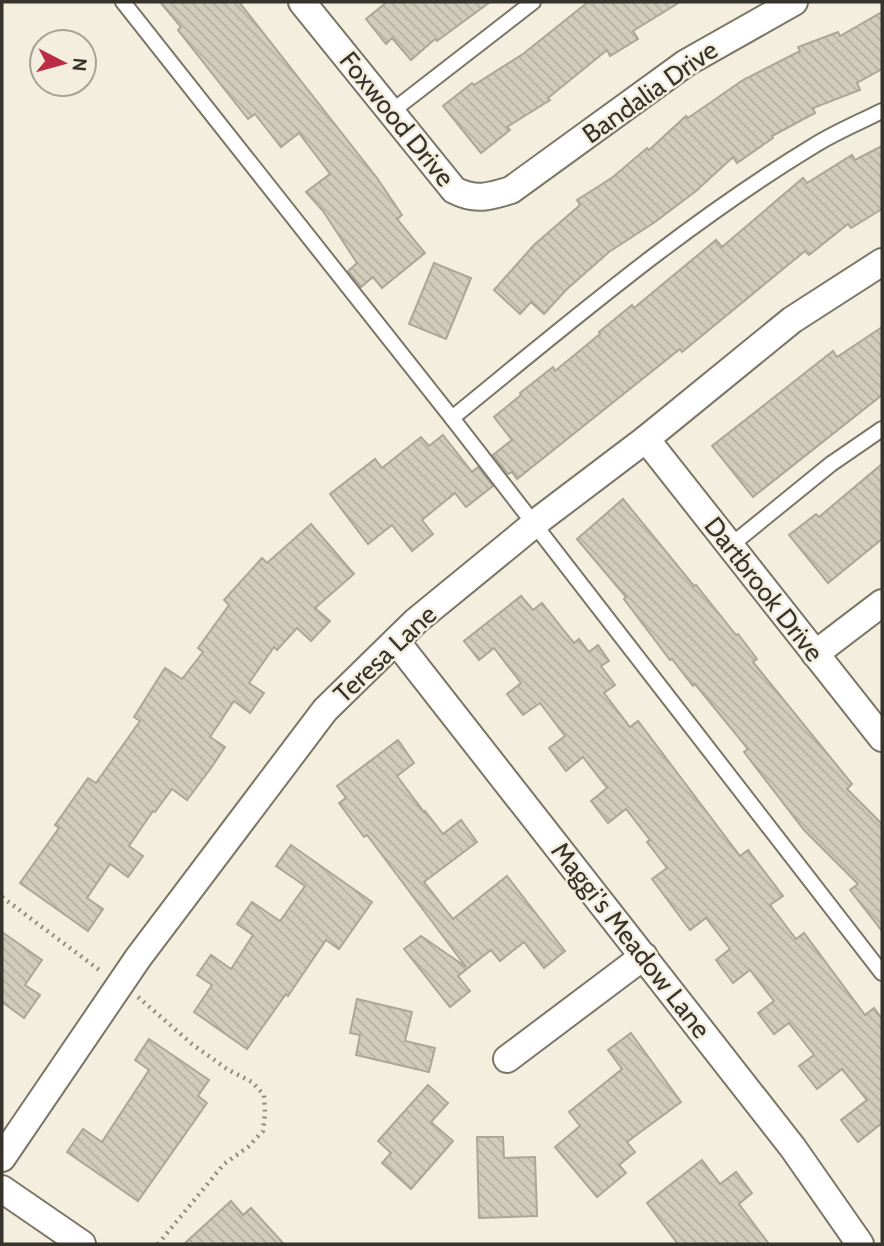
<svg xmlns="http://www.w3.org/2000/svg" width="884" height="1246" viewBox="0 0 884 1246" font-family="Cabin,sans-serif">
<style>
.building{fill:url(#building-back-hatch);stroke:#aba697;stroke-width:2}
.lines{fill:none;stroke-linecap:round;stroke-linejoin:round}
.service-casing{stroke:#7b7668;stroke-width:18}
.minor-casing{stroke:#7b7668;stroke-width:30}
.path{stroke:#908c81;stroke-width:4.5;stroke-dasharray:2 5;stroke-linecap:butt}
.service{stroke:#fff;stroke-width:14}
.minor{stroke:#fff;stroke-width:26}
.labels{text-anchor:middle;stroke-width:5;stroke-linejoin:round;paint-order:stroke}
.street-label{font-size:26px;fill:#35332c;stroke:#f4eede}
</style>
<defs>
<pattern id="building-back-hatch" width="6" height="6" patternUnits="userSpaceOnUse" patternTransform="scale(1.75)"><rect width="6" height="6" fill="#d1ccbc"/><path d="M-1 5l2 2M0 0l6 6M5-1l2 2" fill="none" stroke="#b4b0a2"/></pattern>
</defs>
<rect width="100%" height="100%" fill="#f4eede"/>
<g class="building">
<path d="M160,2H239L377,178L402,215L397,219L425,253L382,288L373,277L361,287L348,271L357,263L323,211L306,192L330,174L299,133L281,147L255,114L248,119L178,30L181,27Z"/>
<path d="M387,2H490L437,41L435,39L411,60L392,38L386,44L366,19Z"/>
<path d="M588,2H680L633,31L638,39L610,56L607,50L548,98L550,100L507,127L510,130L481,153L443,106L472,83L474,85L523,54Z"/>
<path d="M882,12V69L857,83L860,90L813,108L815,113L772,136L773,138L737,163L733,157L696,191L655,222L609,252L566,290L544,314L531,302L520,314L494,290L534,245L580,205L577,200L613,177L647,148L649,150L686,116L688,118L743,80L800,51L798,47L838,32L840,36Z"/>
<path d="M882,146V209L851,228L848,224L809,255L805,251L682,352L680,349L517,479L512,472L508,474L493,455L512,440L494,417L521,395L520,393L553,367L555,371L600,334L599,332L632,305L634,308L716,240L722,247L803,178L807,183L852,155L855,160Z"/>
<path d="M434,263L471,278L446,339L409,324Z"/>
<path d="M882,327V395L753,497L712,446L833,351L837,357Z"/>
<path d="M443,435L472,472L478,467L493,486L466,507L455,493L422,520L433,534L412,551L392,525L368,544L330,494L375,459L382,468L421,437L429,446Z"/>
<path d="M882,464V539L828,583L789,535L816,514L819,517Z"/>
<path d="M623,499L694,586L696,585L736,635L738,634L757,659L753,662L852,784L847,789L882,824V931L850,890L858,884L804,830L744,752L748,749L695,684L693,686L672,659L670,660L624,599L626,597L577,539Z"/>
<path d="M311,524L354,574L315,608L330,621L311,641L297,628L277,650L274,647L249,683L264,693L250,713L234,701L210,737L225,747L211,768L187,800L172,789L155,812L153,811L129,846L143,856L128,877L110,864L87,898L103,909L88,931L20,883L59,828L55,825L88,778L96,783L140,721L134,717L165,668L182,679L203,652L198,648L229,605L224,600L262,558L267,563Z"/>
<path d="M521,596L533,610L542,603L574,643L579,639L589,652L598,645L609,661L601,666L615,685L604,693L630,727L638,721L740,856L748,850L783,896L770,905L796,939L804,933L865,1015L874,1008L882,1019V1123L858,1142L841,1120L867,1100L842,1069L817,1089L799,1066L814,1055L789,1023L774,1034L758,1013L774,1001L750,970L733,983L716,960L730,949L706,918L690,930L652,879L667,868L647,842L650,840L626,809L608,823L591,801L607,788L583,757L566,771L549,748L565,736L540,703L523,715L507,694L521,683L494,648L479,660L464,641Z"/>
<path d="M398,740L414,763L397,776L424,812L425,811L443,834L461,820L477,842L424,882L453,919L507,876L565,951L544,968L524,942L500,961L491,950L458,976L470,991L450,1007L404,949L421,936L466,967L367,835L364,837L339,803L346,798L337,786Z"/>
<path d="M291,845L372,902L339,949L326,940L288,996L286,994L247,1049L194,1012L212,985L197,975L211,955L231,969L253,935L237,924L252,902L280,921L305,886L276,866Z"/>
<path d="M2,932L42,960L25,985L40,995L24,1018L2,1002Z"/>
<path d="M357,999L412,1012L405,1041L435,1048L429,1072L356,1055L360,1035L350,1033Z"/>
<path d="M631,1033L681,1102L627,1142L635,1152L619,1165L626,1173L597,1197L555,1147L580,1126L569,1112L622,1069L608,1050Z"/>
<path d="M149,1039L209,1080L198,1096L207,1103L138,1201L67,1152L83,1129L102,1142L149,1070L135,1060Z"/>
<path d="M428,1085L448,1103L431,1122L453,1141L411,1189L382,1163L391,1153L378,1141Z"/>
<path d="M477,1137H503L504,1158L535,1157L537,1216L479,1218Z"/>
<path d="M702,1160L720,1184L736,1172L752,1193L739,1204L769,1244H678L647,1203Z"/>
<path d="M231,1201L243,1215L251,1208L284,1244H184Z"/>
</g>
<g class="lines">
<g class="service-casing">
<g id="service">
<path d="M123,2L452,418L882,973"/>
<path d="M391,112L533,2"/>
<path d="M452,418C570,322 686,223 815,145C836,132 860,122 882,111"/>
<path d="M730,546L831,464L882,429"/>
</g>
</g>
<g class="minor-casing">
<g id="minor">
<path d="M302,2L454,190C475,201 489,197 511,190L686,63L794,2"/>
<path d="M646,439L882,738"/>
<path d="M396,641L793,1148L860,1244"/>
<path d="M815,654L882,603"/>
<path d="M507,1059L644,956"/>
<path d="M2,1158L138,958L325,710L416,621L543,517L646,439L792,320L882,262"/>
<path d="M2,1189L82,1244"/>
</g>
</g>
<g class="path">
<path d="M2,897L102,972"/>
<path d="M138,997L192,1044L227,1069L252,1082L264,1095L265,1114L263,1131L248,1147L224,1164L158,1244"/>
</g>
<use href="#service" class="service"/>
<use href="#minor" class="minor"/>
</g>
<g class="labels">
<g class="street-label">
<text transform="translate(650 92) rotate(-35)" y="9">Bandalia Drive</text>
<text transform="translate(397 119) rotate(51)" y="9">Foxwood Drive</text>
<text transform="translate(764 589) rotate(52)" y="9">Dartbrook Drive</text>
<text transform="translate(385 654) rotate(-43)" y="9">Teresa Lane</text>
<text transform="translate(631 940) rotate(52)" y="9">Maggi's Meadow Lane</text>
</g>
</g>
<rect width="884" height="1246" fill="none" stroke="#35332c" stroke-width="7"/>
<g transform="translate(63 63) rotate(96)"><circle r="33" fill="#f4eede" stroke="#a8a397" stroke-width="2"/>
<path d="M0-5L12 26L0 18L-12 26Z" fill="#bd2c45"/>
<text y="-10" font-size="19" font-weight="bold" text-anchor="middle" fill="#35332c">N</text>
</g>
</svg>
